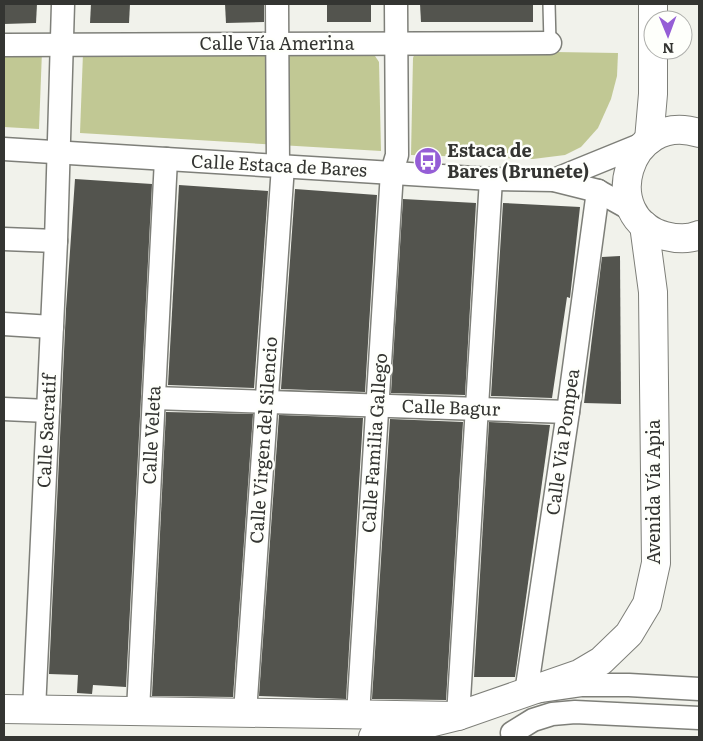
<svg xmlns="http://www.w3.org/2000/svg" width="703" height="741" viewBox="0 0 703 741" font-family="Literata,serif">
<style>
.green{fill:#c1c894}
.building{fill:#53544e}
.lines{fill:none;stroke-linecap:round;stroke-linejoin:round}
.lane-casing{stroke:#7e7f79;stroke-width:14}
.street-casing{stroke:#7e7f79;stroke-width:25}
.secondary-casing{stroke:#7e7f79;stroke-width:30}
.highway-casing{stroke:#7e7f79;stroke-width:30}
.lane{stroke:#fff;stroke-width:11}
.street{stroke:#fff;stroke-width:22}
.secondary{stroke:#fff;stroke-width:28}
.highway{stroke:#fff;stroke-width:28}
.labels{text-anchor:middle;stroke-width:5;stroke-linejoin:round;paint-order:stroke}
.street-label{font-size:18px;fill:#343532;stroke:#fefffb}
.poi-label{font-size:18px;font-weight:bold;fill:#343532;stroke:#fefffb;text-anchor:start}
</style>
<rect width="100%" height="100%" fill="#f1f2eb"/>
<g class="green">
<path d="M416,50L618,53L617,76L611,99L598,128L581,147L565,155L533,159L411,155L413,58Z"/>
<path d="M4,51H42L39,129L4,127Z"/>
<path d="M83,53H373L379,62L381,151L80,133Z"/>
</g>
<g class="building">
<path d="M4,4H37L36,23L4,24Z"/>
<path d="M91,4H130L129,23H90Z"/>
<path d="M225,4H264V22L226,23Z"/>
<rect x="327" y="4" width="44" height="18"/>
<path d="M420,4H533V22H421Z"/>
<path d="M75,179L152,184L126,687L93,685L92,694L77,693L78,675L49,674L66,309Z"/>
<path d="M179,185L268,191L254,388L168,385Z"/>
<path d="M295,189L377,195L365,392L281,389Z"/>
<path d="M403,199L476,203L465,395L391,393Z"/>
<path d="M503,203L580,207L570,298L567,297L552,398L491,396Z"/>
<path d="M620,256L621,404L584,403L602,257Z"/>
<path d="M166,412L253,414L233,697L152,696Z"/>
<path d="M279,415L363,418L346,699L259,696Z"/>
<path d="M390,419L463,422L446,700L372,699Z"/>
<path d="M489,422L550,425L515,677H474Z"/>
</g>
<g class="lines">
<g class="lane-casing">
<path id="lane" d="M549,4L550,43"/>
</g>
<g class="street-casing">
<g id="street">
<path d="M277,4L278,166"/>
<path d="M4,45L550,43"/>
<path d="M4,149L491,179L554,180L598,191L632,210"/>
<path d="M554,180L645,143"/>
<path d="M598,191L568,412L526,693L581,685H629L699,689"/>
<path d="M4,239L56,241"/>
<path d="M4,324L52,327"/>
<path d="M154,398L568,412"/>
<path d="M4,409L48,411"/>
<path d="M34,710L56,241L63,4"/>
<path d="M138,711L166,159"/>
<path d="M245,713L283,166"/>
<path d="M358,715L392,172L397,155L396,4"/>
<path d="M458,716L491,179"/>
<path d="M512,733L533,720L552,714L575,712L699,718"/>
</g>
</g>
<g class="secondary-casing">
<g id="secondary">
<path d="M699,133C627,110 597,218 665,236C677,239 688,240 699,235"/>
<path d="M649,140L653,94V4"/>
<path d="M4,709L458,716L579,674L601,661L629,634L647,604L656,563L653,292L644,225"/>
</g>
</g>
<g class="highway-casing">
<path id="highway" d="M373,737L458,716"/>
</g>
<use href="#lane" class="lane"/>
<use href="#street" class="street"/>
<use href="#secondary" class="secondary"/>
<use href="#highway" class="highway"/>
</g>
<defs>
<g id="bus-disc" transform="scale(1.4375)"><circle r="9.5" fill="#955ed6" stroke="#fefffb"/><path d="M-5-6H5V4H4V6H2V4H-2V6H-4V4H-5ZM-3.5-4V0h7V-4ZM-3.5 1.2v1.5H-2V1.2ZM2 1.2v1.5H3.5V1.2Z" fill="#fff"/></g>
</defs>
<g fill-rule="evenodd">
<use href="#bus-disc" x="428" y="161"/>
</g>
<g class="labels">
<g class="street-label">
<text x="277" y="50">Calle Vía Amerina</text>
<text transform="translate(279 166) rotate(3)" y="6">Calle Estaca de Bares</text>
<text transform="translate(451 408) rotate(2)" y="6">Calle Bagur</text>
<text transform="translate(47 431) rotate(-87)" y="6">Calle Sacratif</text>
<text transform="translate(152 435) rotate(-87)" y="6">Calle Veleta</text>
<text transform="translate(264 440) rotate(-86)" y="6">Calle Virgen del Silencio</text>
<text transform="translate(563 442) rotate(-82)" y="6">Calle Via Pompea</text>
<text transform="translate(375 443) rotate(-86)" y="6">Calle Familia Gallego</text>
<text transform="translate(654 492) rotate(-90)" y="6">Avenida Vía Apia</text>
</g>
<g class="poi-label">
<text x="447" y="157">Estaca de<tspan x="447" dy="21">Bares (Brunete)</tspan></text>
</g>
</g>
<rect width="703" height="741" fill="none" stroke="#343532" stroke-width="10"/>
<g transform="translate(668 35) rotate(179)"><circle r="24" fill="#fefffb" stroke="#adaeab"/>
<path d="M0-4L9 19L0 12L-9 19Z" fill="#955ed6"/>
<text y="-8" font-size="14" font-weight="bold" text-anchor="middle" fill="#343532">N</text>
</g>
</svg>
